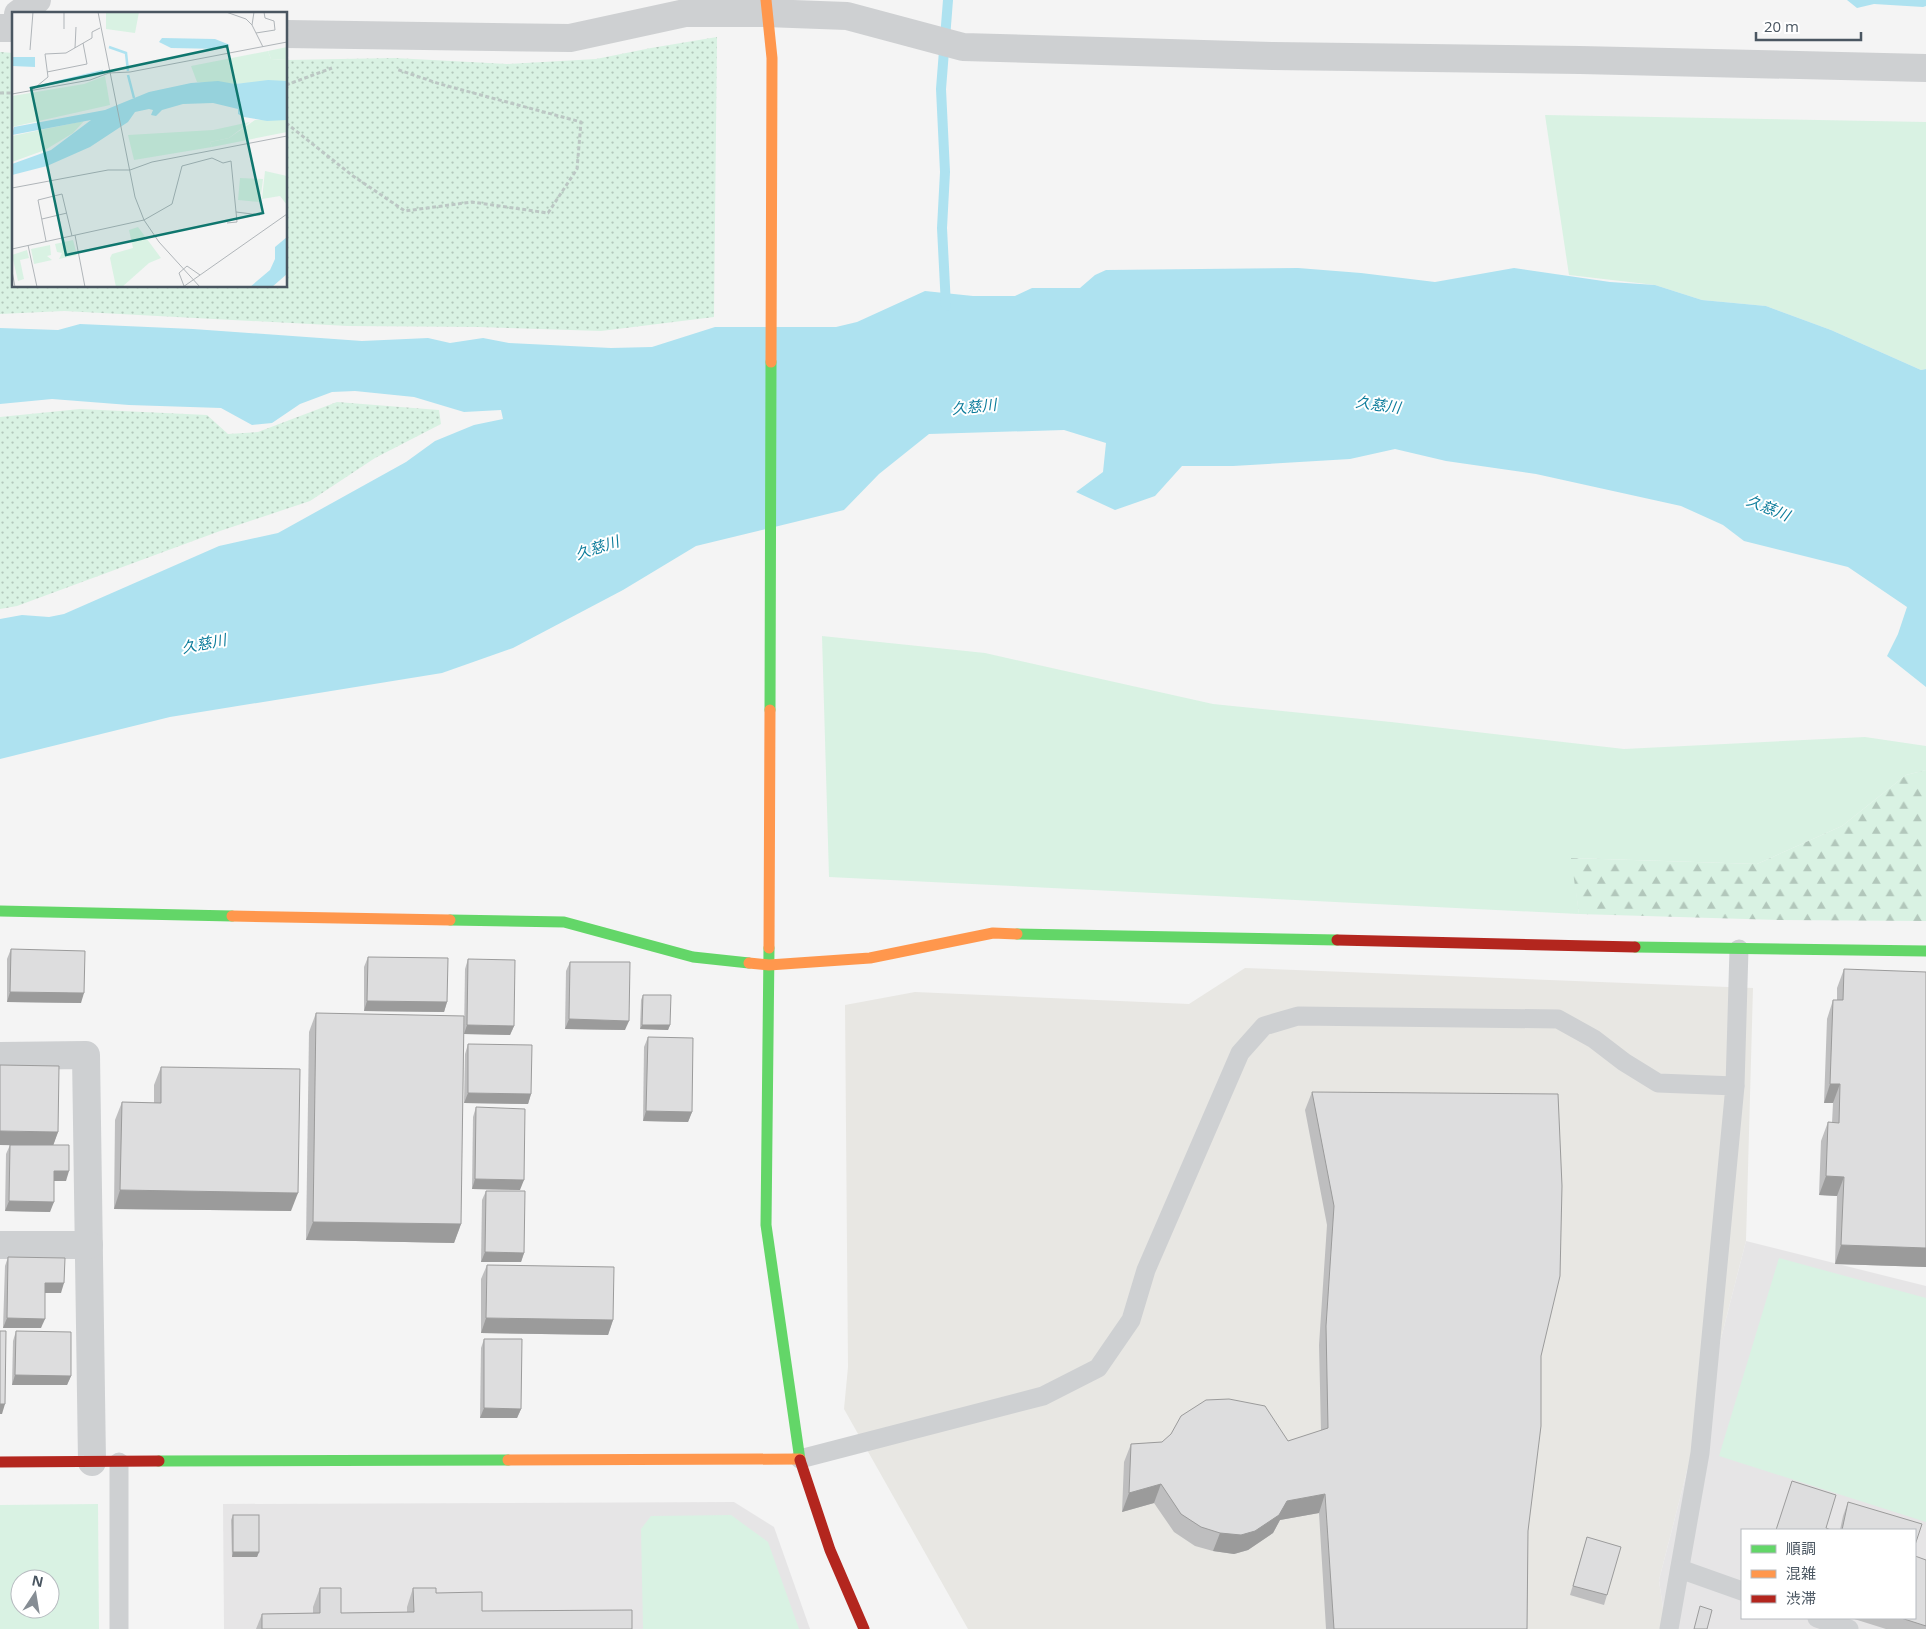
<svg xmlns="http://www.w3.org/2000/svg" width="1926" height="1629" viewBox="0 0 1926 1629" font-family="'Open Sans','Noto Sans JP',sans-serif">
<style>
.commercial{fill:#e8e7e3}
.education{fill:#e6e5e6;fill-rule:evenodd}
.grass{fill:#d9f2e3;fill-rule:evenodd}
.forest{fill:url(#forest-firs)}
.park{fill:url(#park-dots)}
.water{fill:#aee2f0}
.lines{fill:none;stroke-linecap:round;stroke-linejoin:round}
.stream{stroke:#aee2f0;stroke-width:10}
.path{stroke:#bcc7c4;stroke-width:3;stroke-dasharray:4 2.5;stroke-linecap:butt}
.lane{stroke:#ced0d2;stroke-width:19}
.street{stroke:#ced0d2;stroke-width:28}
.fast{stroke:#63d668;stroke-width:11}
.slow{stroke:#ff974d;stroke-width:11}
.jam{stroke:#b3261e;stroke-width:11}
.wall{fill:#bebebf}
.shaded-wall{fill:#9b9b9b}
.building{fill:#ddddde;stroke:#9b9b9b}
.labels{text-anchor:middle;stroke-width:4;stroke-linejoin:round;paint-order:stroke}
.water-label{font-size:15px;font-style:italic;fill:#0c7c9b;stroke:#fff}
.inset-river{fill:none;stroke:#aee2f0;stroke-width:2.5}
.inset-road{fill:none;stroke:#b0b5b9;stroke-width:1}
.view{fill:#0f766e;fill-opacity:0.15;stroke:#0f766e;stroke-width:2.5}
.inset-edge{fill:none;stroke:#4a5661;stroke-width:2.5}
</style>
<defs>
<pattern id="forest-firs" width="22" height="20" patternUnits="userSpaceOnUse" patternTransform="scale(1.25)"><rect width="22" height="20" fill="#d9f2e3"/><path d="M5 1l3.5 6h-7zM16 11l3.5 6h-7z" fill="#b2c7bb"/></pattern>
<pattern id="park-dots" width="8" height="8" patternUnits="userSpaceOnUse" patternTransform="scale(1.25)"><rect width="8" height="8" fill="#d9f2e3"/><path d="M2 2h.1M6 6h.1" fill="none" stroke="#b2c7bb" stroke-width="1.8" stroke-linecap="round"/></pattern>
</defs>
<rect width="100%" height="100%" fill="#f4f4f4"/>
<path class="commercial" d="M1245,968L1753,988L1746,1241L1659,1580L1666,1629H968L844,1409L848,1367L845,1005L915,992L1189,1004Z"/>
<g class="education">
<path d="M1746,1241L1926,1286V1629H1666L1659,1580ZM1742,1530H1915V1618H1742Z"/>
<path d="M734,1502L774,1527L810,1629H224L223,1504Z"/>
</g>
<g class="grass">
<path d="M1545,115L1926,122V369L1921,370L1831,330L1766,306L1702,300L1655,285L1569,275Z"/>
<path d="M822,636L985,653L1213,704L1391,722L1624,749L1865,737L1926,746V770L1906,775L1842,826L1757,864L1572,858L1579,914L829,877Z"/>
<path d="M1779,1258L1926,1298V1522L1719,1456Z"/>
<path d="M98,1504L99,1629H0V1505ZM20,1579H50V1609H20Z"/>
<path d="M731,1515L768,1542L799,1629H643L641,1529L651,1516Z"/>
</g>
<path class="forest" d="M1926,770V921L1779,920L1579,914L1571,858L1757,864L1842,826L1906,775Z"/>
<g class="park">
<path d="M717,37L714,317L601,331L478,327L348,326L64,311L0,314V52L14,53V286H286V60L395,58L507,64L596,59L651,48Z"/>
<path d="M337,402L439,410L441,424L375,458L310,501L220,531L17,606L0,609V417L80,409L207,415L228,434L258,432Z"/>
</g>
<g class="water">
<path d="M1847,0H1926V6L1923,7L1874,4L1857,8Z"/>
<path d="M1298,268L1361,273L1435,282L1514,268L1610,282L1655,285L1702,300L1766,306L1831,330L1921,370L1926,369V687L1887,656L1898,634L1907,607L1848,567L1744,541L1723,525L1681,506L1536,474L1446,461L1395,449L1350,459L1233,466H1182L1155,496L1115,510L1076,492L1103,472L1106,443L1064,430L929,434L879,474L844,510L696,546L623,590L513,648L442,673L170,717L0,759V619L22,615L49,617L64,614L219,546L278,533L406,462L435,441L474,425L503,419L501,410L464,412L414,397L355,391L332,392L300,404L272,423L252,425L221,408L129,405L52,399L0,404V328L58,330L80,324L193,329L362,341L428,338L450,343L483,338L509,343L611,348L652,347L715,327H836L857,322L925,291L973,296H1015L1032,288H1080L1095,275L1106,270Z"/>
</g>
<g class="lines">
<path class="stream" d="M946,306L942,228L945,172L941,89L948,0"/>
<g class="path">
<path d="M286,85L332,68"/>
<path d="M0,93H14"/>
<path d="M286,123L353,176L405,211L472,202L548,213L577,169L581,122L440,84L396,69"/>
</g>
<g class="lane">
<path d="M1735,1086L1739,949"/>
<path d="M800,1459L1043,1396L1098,1368L1131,1320L1146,1270L1240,1053L1264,1026L1298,1016L1558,1019L1594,1039L1624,1062L1658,1083L1735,1086L1700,1453L1669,1629"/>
<path d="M1680,1569L1742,1591"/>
<path d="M1817,1618L1849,1629"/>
<path d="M119,1629V1462"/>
</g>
<g class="street">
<path d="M18,14L37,0"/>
<path d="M0,28H14"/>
<path d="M286,34L570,38L685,13H766L847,16L963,47L1273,56L1580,60L1926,68"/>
<path d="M0,1056L86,1055L92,1462"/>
<path d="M0,1245H89"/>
</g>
<g class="fast">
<path d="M770,710L771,362"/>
<path d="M0,911L232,916"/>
<path d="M450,920L564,922L693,957L749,963"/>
<path d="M1017,934L1337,940"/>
<path d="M1635,947L1926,951"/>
<path d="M769,948L766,1225L800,1460"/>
<path d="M159,1461L508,1460"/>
</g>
<g class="slow">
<path d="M766,0L772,58L771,362"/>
<path d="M232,916L450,920"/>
<path d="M769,948L770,710"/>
<path d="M749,963L769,965L870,958L993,933L1017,934"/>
<path d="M508,1460L800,1459"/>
</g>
<g class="jam">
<path d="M1337,940L1635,947"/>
<path d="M800,1460L830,1550L864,1629"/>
<path d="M0,1462L159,1461"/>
</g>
</g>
<g class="wall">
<path d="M11,949L81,1003L7,1002V959Z"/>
<path d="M368,957L447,1002L444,1012L364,1011V967Z"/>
<path d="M468,959L514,1026L510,1035L464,1034L465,969Z"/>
<path d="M570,962L625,1030L565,1029L566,971Z"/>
<path d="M1844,969L1926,1267L1835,1264L1837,1196L1819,1195L1821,1141L1828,1122L1832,1123L1833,1103H1824L1827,1019L1833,1000H1837V988Z"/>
<path d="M643,995L670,1025L668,1030L640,1029L641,1000Z"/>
<path d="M316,1013L461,1224L454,1243L306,1240L309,1032Z"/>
<path d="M648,1037L692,1112L688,1122L643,1121L644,1047Z"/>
<path d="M468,1044L531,1094L528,1104L464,1103L465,1054Z"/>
<path d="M161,1067L291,1211L114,1209L115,1120L122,1102L154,1103V1085Z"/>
<path d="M1312,1092L1541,1356L1528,1531L1527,1629H1326L1319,1513L1280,1520L1273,1533L1248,1550L1234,1554L1213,1551L1195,1546L1174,1532L1154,1503L1122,1512L1124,1462L1131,1444L1162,1442L1288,1441L1321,1431L1319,1345L1327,1225L1305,1110Z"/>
<path d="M476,1107L520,1190L472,1189L473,1117Z"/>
<path d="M58,1132L53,1145L66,1181H54L50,1212L5,1211L6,1154L10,1145H0Z"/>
<path d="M486,1191L524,1253L521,1262H481L482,1200Z"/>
<path d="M8,1257L61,1293H45L41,1328H3L5,1266Z"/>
<path d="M487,1265L613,1320L608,1335L481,1333V1279Z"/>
<path d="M16,1331L71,1376L67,1385H12L13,1341Z"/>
<path d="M484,1339L521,1409L517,1418H480L481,1348Z"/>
<path d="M1848,1502L1915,1530H1840L1843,1516Z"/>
<path d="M233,1515L259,1552L257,1557H232L231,1520Z"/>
<path d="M1587,1537L1607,1595L1604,1605L1570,1595Z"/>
<path d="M1926,1560V1629H1886L1851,1618H1915Z"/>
<path d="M320,1588L341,1613L407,1612V1607L413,1588L436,1593L482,1611L632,1629H256L262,1614L313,1613V1607Z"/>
</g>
<g class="shaded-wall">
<path d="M10,992L84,993L81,1003L7,1002Z"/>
<path d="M367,1001L447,1002L444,1012L364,1011Z"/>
<path d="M569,1019L629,1021L625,1030L565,1029Z"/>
<path d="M467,1025L514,1026L510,1035L464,1034Z"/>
<path d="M642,1025H670L668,1030L640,1029Z"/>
<path d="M1830,1084H1840L1833,1103H1824Z"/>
<path d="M468,1093L531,1094L528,1104L464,1103Z"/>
<path d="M646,1111L692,1112L688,1122L643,1121Z"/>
<path d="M0,1131L58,1132L53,1146L0,1145Z"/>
<path d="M54,1171H69L66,1181H50Z"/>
<path d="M1826,1176L1844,1177L1837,1196L1819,1195Z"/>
<path d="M475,1179L524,1180L520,1190L472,1189Z"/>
<path d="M120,1190L298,1193L291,1211L114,1209Z"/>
<path d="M9,1201L54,1202L50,1212L5,1211Z"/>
<path d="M313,1222L461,1224L454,1243L306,1240Z"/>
<path d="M1841,1245L1926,1248V1267L1835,1264Z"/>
<path d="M485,1252L524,1253L521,1262H481Z"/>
<path d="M45,1283H64L61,1293H42Z"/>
<path d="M7,1318L45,1319L41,1328H3Z"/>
<path d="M486,1318L613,1320L608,1335L481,1333Z"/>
<path d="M15,1375L71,1376L67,1385H12Z"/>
<path d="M0,1404H5L2,1414H0Z"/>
<path d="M484,1408L521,1409L517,1418H480Z"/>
<path d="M1161,1484L1154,1503L1122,1512L1129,1493Z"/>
<path d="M1325,1494L1319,1513L1280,1520L1273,1533L1248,1550L1234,1554L1213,1551L1220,1533L1287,1501Z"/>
<path d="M233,1552H259L257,1557H232Z"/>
</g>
<g class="building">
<path d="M11,949L85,951L84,993L10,992Z"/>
<path d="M368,957L448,958L447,1002L367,1001Z"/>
<path d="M468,959L515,960L514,1026L467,1025Z"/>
<path d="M570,962H630L629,1021L569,1019Z"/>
<path d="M1844,969L1926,972V1248L1841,1245L1844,1177L1826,1176L1828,1122L1839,1123L1840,1084H1830L1833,1000H1843Z"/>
<path d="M643,995H671L670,1025H642Z"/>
<path d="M316,1013L464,1016L461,1224L313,1222Z"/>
<path d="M648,1037L693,1038L692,1112L646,1111Z"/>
<path d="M468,1044L532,1045L531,1094L468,1093Z"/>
<path d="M0,1065L59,1066L58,1132L0,1131Z"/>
<path d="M161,1067L300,1069L298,1193L120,1190L122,1102L161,1103Z"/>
<path d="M1312,1092L1558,1094L1562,1186L1560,1276L1541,1356V1426L1528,1531L1527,1629H1334L1325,1494L1287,1501L1279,1515L1255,1531L1241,1535L1220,1533L1201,1527L1181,1514L1161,1484L1129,1493L1131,1444L1162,1442L1171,1434L1181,1416L1206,1400L1229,1399L1265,1406L1288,1441L1328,1428L1326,1326L1334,1206Z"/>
<path d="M476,1107L525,1109L524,1180L475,1179Z"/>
<path d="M10,1145H69V1171H54V1202L9,1201Z"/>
<path d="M486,1191H525L524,1253L485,1252Z"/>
<path d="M8,1257L65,1258L64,1283H45V1319L7,1318Z"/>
<path d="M487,1265L614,1267L613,1320L486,1318Z"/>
<path d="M0,1331H6L5,1404H0Z"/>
<path d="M16,1331L71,1332V1376L15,1375Z"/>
<path d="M484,1339H522L521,1409L484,1408Z"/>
<path d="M1792,1481L1836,1495L1826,1528L1831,1530H1776Z"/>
<path d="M1848,1502L1922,1524L1915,1545V1530H1842Z"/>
<rect x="233" y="1515" width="26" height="37"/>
<path d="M1587,1537L1621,1547L1607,1595L1573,1586Z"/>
<path d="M1915,1556L1926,1560V1626L1901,1618H1915Z"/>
<path d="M320,1588H341V1613L414,1612L413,1588H436V1593L482,1592V1611L632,1610V1629H262V1614L320,1613Z"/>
<path d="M1700,1606L1712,1610L1707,1629H1694Z"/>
</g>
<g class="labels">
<g class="water-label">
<text transform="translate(1378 405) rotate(8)" y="5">久慈川</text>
<text transform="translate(974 407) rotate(-6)" y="5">久慈川</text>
<text transform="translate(1768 508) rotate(22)" y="5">久慈川</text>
<text transform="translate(597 548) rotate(-18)" y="5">久慈川</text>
<text transform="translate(204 644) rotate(-11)" y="5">久慈川</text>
</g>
</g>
<g transform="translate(12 12)">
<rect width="275" height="275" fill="#f4f4f4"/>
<path d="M256,39L259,47L275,48V69L223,72L185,70L179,54ZM238,110L217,126L198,130L200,135L122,148L116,123L201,118ZM228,166L251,167L248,190L226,188ZM126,215L149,246L137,251L110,275H104L98,246L100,242L121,236L117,218ZM61,228L65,243L47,247L50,241L45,240L43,232ZM38,233L39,243L35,244L40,248L22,252L19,237ZM15,238L17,246L8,248L12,267L6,269L0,243Z" fill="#d9f2e3"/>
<path d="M127,0L123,21L94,17V0ZM243,108H275V120L200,135L198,130L217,126ZM253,159L275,164V193L268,184L250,187Z" fill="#d9f2e3"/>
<path d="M93,64L98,93L0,115V84L72,72ZM72,109L61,121L33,138L0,150V124Z" fill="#d9f2e3"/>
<path d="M275,35V48L259,47L256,39Z" fill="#d9f2e3"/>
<path d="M150,26L203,27L218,33L208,37L159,36L147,30ZM0,45H23V55L0,54ZM256,68L275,69V108L255,109L232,105L226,102V97L201,91L171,92L150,98L144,104L139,103L141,98L137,97L123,100L116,110L78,135L35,154L0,163V152L39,138L79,108L0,123L2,115L93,98L137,80L179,71L206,69L223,72ZM275,225V262L260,275H238L258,258L263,247V235Z" fill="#aee2f0"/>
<path class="inset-river" d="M97,35L114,41L116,59M116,63L122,86M29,74L91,59"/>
<path class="inset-road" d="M86,0L123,185L132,208L147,230L188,275M214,0L234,7L240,13M242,0L240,13L251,35M52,17V0M244,21L263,18L262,9L253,6L252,0M63,36L64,15M18,38L21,0M35,60L75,52L71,31M19,79L36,65L33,42L54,41L80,26V20L88,16M0,82L78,68L97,61L118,60L275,30M0,176L96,158H118L140,150L275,124M224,200L248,203M30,207L55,201M63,223L73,275M34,229L26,188L50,182L60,224M16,233L25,275M0,237L132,208L160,192L170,154L200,146L211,151L219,149L225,210L215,211M0,259L3,275M172,274L167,261L175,254L188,263M171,275L275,202"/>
<path class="view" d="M215,34L251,201L54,243L19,76Z"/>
<rect width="275" height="275" class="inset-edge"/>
</g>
<rect x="1741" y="1529" width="175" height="90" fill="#ffffff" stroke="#b7bbc0"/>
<rect x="1751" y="1545" width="25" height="8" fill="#63d668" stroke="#b7bbc0"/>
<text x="1786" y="1554" font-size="15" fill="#4a5661">順調</text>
<rect x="1751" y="1570" width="25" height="8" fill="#ff974d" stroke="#b7bbc0"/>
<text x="1786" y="1579" font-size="15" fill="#4a5661">混雑</text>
<rect x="1751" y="1595" width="25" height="8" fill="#b3261e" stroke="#b7bbc0"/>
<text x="1786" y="1604" font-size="15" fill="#4a5661">渋滞</text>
<g transform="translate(35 1594) rotate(12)"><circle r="24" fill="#ffffff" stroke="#b7bbc0"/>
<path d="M0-4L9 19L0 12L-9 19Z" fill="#868d94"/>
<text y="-8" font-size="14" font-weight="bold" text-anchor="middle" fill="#4a5661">N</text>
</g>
<path d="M1756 32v8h105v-8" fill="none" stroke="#4a5661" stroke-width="2.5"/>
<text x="1764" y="32" font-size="15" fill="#4a5661" stroke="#ffffff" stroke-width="4" paint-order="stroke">20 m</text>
</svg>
